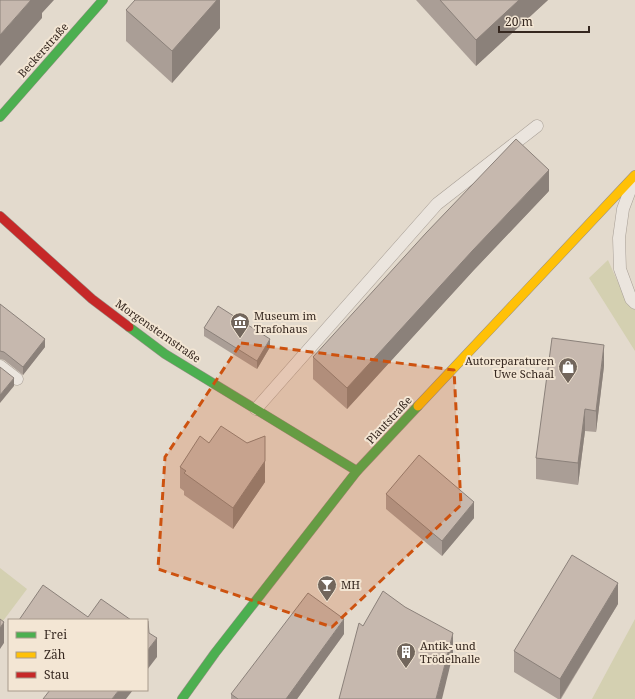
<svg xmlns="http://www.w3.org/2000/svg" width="635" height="699" viewBox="0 0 635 699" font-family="'Noto Serif',serif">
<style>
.green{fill:#d4d0b1}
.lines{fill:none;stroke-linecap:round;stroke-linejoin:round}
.lane-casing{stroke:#a89f96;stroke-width:13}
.fast-casing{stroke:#988f86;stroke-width:10}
.slow-casing{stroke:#988f86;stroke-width:10}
.jam-casing{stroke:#988f86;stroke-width:10}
.lane{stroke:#ebe5de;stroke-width:12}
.fast{stroke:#4caf50;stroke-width:9}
.slow{stroke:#ffc107;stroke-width:9}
.jam{stroke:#c62828;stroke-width:9}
.wall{fill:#aa9e96}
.shaded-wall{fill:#8b817a}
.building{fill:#c6b8ae;stroke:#8b817a}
.marked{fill:#cd520f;fill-opacity:0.2;stroke:#cd520f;stroke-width:3;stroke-dasharray:8 5;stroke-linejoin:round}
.labels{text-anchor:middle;stroke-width:4;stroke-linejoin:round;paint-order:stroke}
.street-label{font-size:11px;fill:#35271f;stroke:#f3e6d4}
.poi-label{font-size:11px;fill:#35271f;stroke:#f3e6d4;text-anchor:start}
</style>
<rect width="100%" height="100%" fill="#e3dacd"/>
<g class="green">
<path d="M608,260L625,298L635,310V351L589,278Z"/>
<path d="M0,568L27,589L0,625Z"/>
<path d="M635,619V699H592Z"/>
</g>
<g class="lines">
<g class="lane-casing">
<g id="lane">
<path d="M632,185L623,209L619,238L620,269L631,299L635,303"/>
<path d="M0,366L17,379"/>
<path d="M256,409L437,204L537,126"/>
</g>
</g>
<g class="fast-casing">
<g id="fast">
<path d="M0,117L103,0"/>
<path d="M129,327L165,354L357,471"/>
<path d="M182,699L215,653L357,471L418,406"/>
</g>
</g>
<g class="slow-casing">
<path id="slow" d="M418,406L635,175"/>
</g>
<g class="jam-casing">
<path id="jam" d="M0,216L92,299L129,327"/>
</g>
<use href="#lane" class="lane"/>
<use href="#fast" class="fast"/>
<use href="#slow" class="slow"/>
<use href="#jam" class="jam"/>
</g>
<g class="wall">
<path d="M220,0V28L172,83L126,41V10Z"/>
<path d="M416,0H548L476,66Z"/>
<path d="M549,191L473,271L347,409L313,379V357Z"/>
<path d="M0,304L45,347L23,375L4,360L0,359Z"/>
<path d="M204,328L270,347L257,369L204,336Z"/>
<path d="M604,366L596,432L585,431L578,485L536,479V458Z"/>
<path d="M265,436V482L233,529L184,495V491L180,488V467L209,443H247Z"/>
<path d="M386,494L474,518L442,556L386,509Z"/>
<path d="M618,604L561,699H558L514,672V651Z"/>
<path d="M344,634L297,699H231V694Z"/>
</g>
<g class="shaded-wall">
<path d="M31,0H54L42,13V18L0,66V35Z"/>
<path d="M217,0H220V28L172,83V51Z"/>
<path d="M519,0H548L476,66V40Z"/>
<path d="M549,170V191L473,271L347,409V388L473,250Z"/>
<path d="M45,339V347L23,375V367Z"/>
<path d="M270,339V347L257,369V361Z"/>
<path d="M604,345V366L596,432V411Z"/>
<path d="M14,378V386L0,403V395Z"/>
<path d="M585,409V431L578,485V463Z"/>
<path d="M265,461V482L233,529V508Z"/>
<path d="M474,502V518L442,556V541Z"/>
<path d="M618,583V604L560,699V679Z"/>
<path d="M344,619V634L297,699H286Z"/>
<path d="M4,622V643L0,649V628Z"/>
<path d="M453,633V654L442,699H436Z"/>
<path d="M157,638V657L147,670V651Z"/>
<path d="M119,690H133L126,699H112Z"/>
</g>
<g class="building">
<path d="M0,0H31L0,35Z"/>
<path d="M135,0H217L172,51L126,10Z"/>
<path d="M440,0H519L476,40Z"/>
<path d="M516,139L549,170L473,250L347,388L313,357L426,233Z"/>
<path d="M0,304L45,339L23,367L4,352L0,351Z"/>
<path d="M218,306L270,339L257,361L204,328Z"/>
<path d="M552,338L604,345L596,411L585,409L578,463L536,458Z"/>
<path d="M0,367L14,378L0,395Z"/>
<path d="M221,426L247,443L265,436V461L233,508L184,473L186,471L180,467L200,436L209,443Z"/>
<path d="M419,455L474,502L442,541L386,494Z"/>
<path d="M572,555L618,583L560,679L514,651Z"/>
<path d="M43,585L88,617L101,599L131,620H19Z"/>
<path d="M383,591L405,607L453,633L436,699H339L359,623L363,626Z"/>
<path d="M308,593L344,619L286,699H238L231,694Z"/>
<path d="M0,619L4,622L0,628Z"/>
<path d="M147,621H148L149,633L157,638L147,651Z"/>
<path d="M50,690H119L112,699H43Z"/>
</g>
<path class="marked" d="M241,343L454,370L461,505L332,627L158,569L165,457Z"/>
<defs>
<g id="museum-pin" transform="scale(1)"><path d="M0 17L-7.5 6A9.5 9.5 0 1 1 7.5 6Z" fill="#72665c" stroke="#f3e6d4"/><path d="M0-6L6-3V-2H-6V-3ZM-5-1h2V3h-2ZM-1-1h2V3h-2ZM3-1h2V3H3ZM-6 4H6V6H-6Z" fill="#fff"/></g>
<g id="shop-pin" transform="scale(1)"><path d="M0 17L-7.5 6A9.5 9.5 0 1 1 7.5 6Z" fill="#72665c" stroke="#f3e6d4"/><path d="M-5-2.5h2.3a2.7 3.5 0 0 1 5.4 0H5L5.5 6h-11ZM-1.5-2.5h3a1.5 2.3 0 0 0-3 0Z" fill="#fff"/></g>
<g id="bar-pin" transform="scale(1)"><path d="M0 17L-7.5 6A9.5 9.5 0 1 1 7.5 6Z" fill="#72665c" stroke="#f3e6d4"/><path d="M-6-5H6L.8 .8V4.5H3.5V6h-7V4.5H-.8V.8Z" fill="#fff"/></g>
<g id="building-pin" transform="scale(1)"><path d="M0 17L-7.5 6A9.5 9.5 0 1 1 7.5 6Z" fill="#72665c" stroke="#f3e6d4"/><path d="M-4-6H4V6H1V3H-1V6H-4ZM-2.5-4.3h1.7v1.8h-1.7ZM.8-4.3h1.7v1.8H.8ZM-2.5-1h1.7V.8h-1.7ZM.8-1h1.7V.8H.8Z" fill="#fff"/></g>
</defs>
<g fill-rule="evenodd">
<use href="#museum-pin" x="240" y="322"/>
<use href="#shop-pin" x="568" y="367"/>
<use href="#bar-pin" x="327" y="585"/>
<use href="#building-pin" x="406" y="652"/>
</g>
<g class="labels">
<g class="street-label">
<text transform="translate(43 50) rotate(-48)" y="4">Beckerstraße</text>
<text transform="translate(158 331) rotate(35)" y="4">Morgensternstraße</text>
<text transform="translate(389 420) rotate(-47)" y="4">Plautstraße</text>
</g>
<g class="poi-label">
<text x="254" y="320">Museum im<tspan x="254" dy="13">Trafohaus</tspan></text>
<text x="554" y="365" text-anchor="end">Autoreparaturen<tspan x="554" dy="13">Uwe Schaal</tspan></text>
<text x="341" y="589">MH</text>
<text x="420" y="650">Antik- und<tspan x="420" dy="13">Trödelhalle</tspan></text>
</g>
</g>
<rect x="8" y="619" width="140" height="72" fill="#f3e6d4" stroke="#a79a8c"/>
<rect x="16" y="632" width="20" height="6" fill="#4caf50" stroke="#a79a8c"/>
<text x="44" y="639" font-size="12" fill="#35271f">Frei</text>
<rect x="16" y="652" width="20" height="6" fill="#ffc107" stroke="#a79a8c"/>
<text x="44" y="659" font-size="12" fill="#35271f">Zäh</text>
<rect x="16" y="672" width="20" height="6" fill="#c62828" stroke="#a79a8c"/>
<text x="44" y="679" font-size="12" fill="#35271f">Stau</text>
<path d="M499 26v6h90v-6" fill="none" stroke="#35271f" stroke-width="2"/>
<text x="505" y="26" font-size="12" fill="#35271f" stroke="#f3e6d4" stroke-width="3" paint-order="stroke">20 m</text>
</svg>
